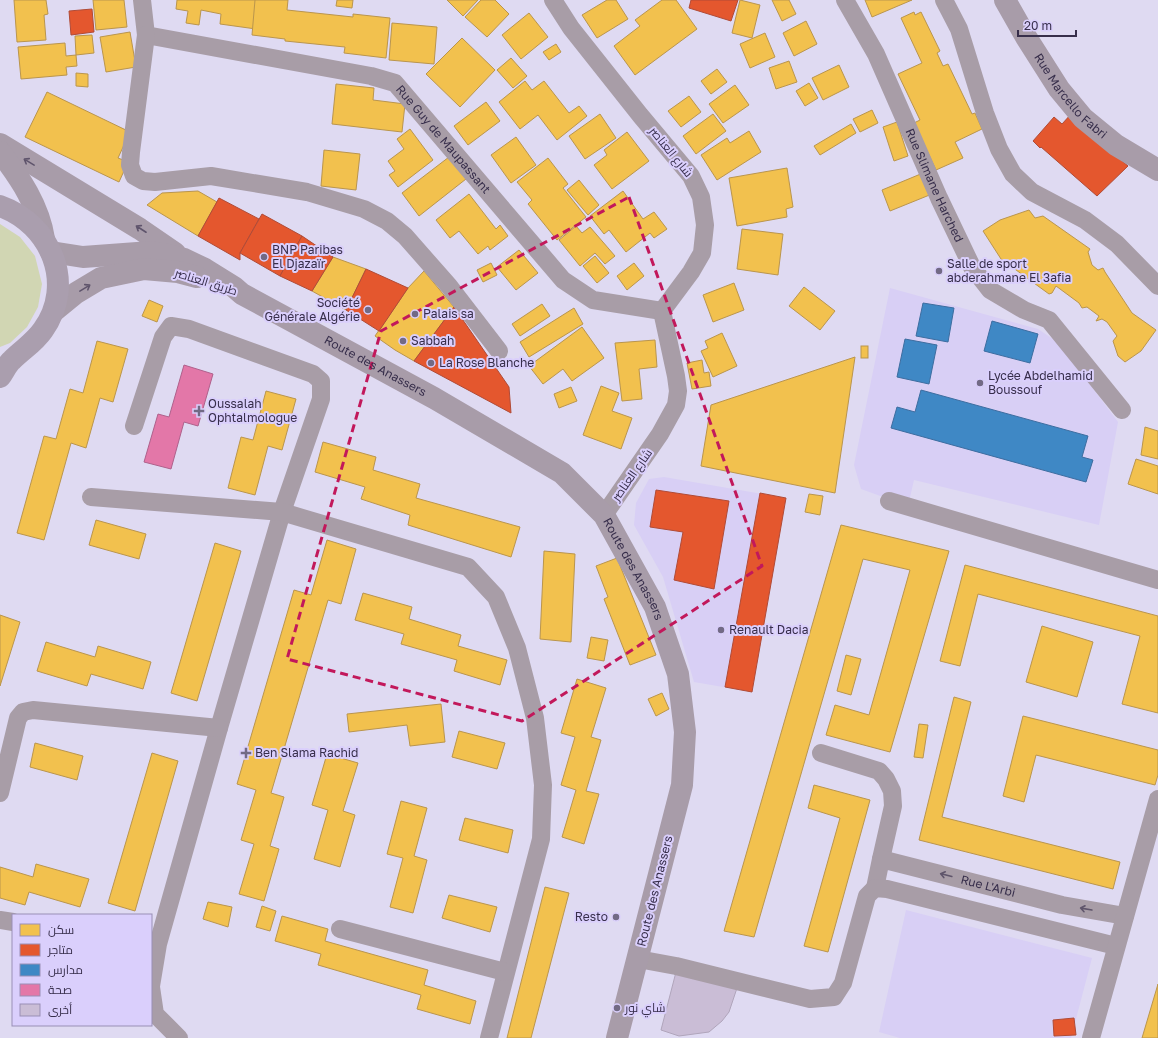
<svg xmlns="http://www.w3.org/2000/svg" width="1158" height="1038" viewBox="0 0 1158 1038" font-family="'Golos Text',Cairo,sans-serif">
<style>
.built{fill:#d8cff5}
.green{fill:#d1d6b3}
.homes{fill:#f2c14e;stroke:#ba954d}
.shops{fill:#e4572e;stroke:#b04b37}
.schools{fill:#3f88c5;stroke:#3d6da0}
.health{fill:#e377a8;stroke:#af618c}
.building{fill:#cabdd6;stroke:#b0a5bb}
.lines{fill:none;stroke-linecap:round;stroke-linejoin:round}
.street{stroke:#a89da7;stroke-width:18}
.secondary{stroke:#a89ca9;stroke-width:22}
.primary{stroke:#aa9eae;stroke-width:22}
.oneway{stroke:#5f546c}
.oneway2{stroke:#5f556b}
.marked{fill:none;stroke:#c2185b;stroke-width:3;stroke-dasharray:8 5;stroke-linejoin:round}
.poi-dot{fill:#726a85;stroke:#dacffc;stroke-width:1.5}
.labels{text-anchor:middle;stroke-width:4;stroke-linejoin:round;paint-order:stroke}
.street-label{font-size:12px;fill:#372e4b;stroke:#dacffc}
.poi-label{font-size:12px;fill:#372e4b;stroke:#dacffc;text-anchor:start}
</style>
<rect width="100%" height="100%" fill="#dfdaf2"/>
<g class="built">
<path d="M890,288L1038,329L1059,343L1118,422L1099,525L914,480L908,506L861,489L854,465Z"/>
<path d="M664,477L786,498L752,692L694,682L663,577L634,525L636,503L649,479Z"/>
<path d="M906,910L1092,958L1071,1038H900L879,1032Z"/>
</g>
<path class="green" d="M0,224L20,237L35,256L42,284L38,307L27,327L10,343L0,347Z"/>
<g class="homes">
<path d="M14,0H46L48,14L44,15L46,40L17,42Z"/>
<path d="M93,0H124L127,27L96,30Z"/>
<path d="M177,0H261L256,29L220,24L221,14L201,10L199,25L186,23L188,11L176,9Z"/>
<path d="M255,0H288L287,10L353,17V14L390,18L386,58L344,53L345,47L285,41V39L252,35Z"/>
<path d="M337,0H353L352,8L336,6Z"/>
<path d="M447,0H478L463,16Z"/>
<path d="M481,0H495L509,14L487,37L465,17Z"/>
<path d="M607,0H616L628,19L597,38L582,15Z"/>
<path d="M662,0H676L697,29L635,75L614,46L640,26L635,20Z"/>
<path d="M740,0L760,5L752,38L732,33Z"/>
<path d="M772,0H789L796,14L782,21Z"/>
<path d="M865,0H912L872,17Z"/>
<path d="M914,12L915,15L921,12L940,51L937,53L943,66L948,64L972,114L975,113L982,129L955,142L963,158L936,170L914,123L920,120L898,74L922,63L901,18Z"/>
<path d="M529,13L548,37L521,59L502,35Z"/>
<path d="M806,21L817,44L794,56L783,33Z"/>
<path d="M392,23L437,27L434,64L389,60Z"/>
<path d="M130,32L136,67L106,72L100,37Z"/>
<path d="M765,33L775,57L750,68L740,44Z"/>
<path d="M92,35L94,53L76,55L75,36Z"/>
<path d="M462,38L495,70L460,107L426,74Z"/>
<path d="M65,43L66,56L76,55L77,66L66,67L67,75L21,79L18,47Z"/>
<path d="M556,44L561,52L549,60L543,52Z"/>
<path d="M511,58L527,76L513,88L497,70Z"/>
<path d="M789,61L797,82L776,89L769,68Z"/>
<path d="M839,65L849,87L823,100L812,78Z"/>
<path d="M717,69L727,82L711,94L701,81Z"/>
<path d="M76,73L88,74V87L76,86Z"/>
<path d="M525,81L532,90L544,81L569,113L579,106L587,116L557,140L538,115L520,129L499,102Z"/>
<path d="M809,83L818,98L805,106L796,91Z"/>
<path d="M336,84L374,88L373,100L405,104L402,132L332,124Z"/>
<path d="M735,85L749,105L723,123L709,104Z"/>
<path d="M47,92L130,132L118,158L128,162L119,182L25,137Z"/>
<path d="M689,96L701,112L681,127L668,111Z"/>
<path d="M486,102L500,121L468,145L454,126Z"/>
<path d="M872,110L878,123L860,132L853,119Z"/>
<path d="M600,114L616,138L585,159L569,136Z"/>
<path d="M713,114L726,131L696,154L683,136Z"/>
<path d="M897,122L908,156L894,161L883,127Z"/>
<path d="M851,124L856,133L820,155L814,146Z"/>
<path d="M410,129L433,160L398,187L389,175L395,171L388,161L404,149L397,139Z"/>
<path d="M749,131L761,152L717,180L701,155L727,138L730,143Z"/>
<path d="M627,132L649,161L612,189L594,165L607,155L604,150Z"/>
<path d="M516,137L536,165L511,183L491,155Z"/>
<path d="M324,150L360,154L356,190L321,186Z"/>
<path d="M449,157L466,179L419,216L402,193Z"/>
<path d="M548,158L568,184L563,188L586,217L557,240L528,204L532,200L517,182Z"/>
<path d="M787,168L793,207L786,209L787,217L737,226L729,178Z"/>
<path d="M923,173L932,194L890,211L882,190Z"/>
<path d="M579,180L599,205L588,215L567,190Z"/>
<path d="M198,191L217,202L198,236L147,205L162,193Z"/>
<path d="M623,191L643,219L654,212L667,229L654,238L650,233L626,252L609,230L604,234L590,216Z"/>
<path d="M469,194L496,229L500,225L508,236L490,250L488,246L478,254L459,231L450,238L436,220Z"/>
<path d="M1029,210L1035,218L1043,216L1090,249L1088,252L1092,265L1098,270L1103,268L1105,272L1132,313L1156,330L1141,351L1125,362L1118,356L1113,341L1117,336L1107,322L1102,319L1096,321L1099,316L1087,307L1082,308L1079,303L1056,286L1052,293L1049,294L1001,259L983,231L1000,220Z"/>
<path d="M576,226L582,233L590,227L615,256L605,264L595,253L580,266L559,240Z"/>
<path d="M742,229L783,234L778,275L737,269Z"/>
<path d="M519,250L538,273L516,290L497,267Z"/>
<path d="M595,256L609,273L597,283L583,266Z"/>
<path d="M333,257L366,269L346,310L312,291Z"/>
<path d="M491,263L497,275L483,282L477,270Z"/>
<path d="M634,263L644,276L627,290L617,276Z"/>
<path d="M424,271L454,307L414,361L395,350L375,336L408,288Z"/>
<path d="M734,283L744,310L713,322L703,295Z"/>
<path d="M804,287L835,311L820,330L789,306Z"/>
<path d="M149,300L163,306L157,322L142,316Z"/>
<path d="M542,304L550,316L520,336L512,324Z"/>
<path d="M574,308L583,324L529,357L520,342Z"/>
<path d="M582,327L604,358L572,381L563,369L543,384L529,366Z"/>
<path d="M722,333L737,366L713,377L701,351L708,348L705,341Z"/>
<path d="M655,340L657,367L639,369L642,399L622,401L615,343Z"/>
<path d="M97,341L128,349L113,402L100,398L86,448L71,443L44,540L17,533L44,436L56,439L70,389L83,393Z"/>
<rect x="861" y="346" width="7" height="12"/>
<path d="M855,357L835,493L701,466L711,405Z"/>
<path d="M702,360L704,373L709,372L711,386L692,389L687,363Z"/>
<path d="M601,386L619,393L612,411L632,418L621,449L583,435Z"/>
<path d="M571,387L577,401L559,408L554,394Z"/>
<path d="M266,391L296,399L282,450L268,446L255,495L228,488L241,437L253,440Z"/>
<path d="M1145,427L1158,431V459L1141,455Z"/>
<path d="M323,442L376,457L373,470L420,484L416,498L520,527L511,557L408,525L410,515L361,499L365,487L315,472Z"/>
<path d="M1136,459L1158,466V494L1128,484Z"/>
<path d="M809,494L823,496L820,515L805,512Z"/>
<path d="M96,520L146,534L139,559L89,545Z"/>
<path d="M841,525L949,551L890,752L826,735L835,705L869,715L910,570L863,559L754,937L724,931Z"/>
<path d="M327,540L356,549L341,604L328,600L271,793L284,797L270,846L279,849L264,901L239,894L254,844L241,840L256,790L237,784L294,590L311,595Z"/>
<path d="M215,543L241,551L197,701L171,693Z"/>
<path d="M544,551L575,554L571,642L540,639Z"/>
<path d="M617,558L656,655L630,665L604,599L608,597L596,566Z"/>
<path d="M965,565L1158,616V713L1122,704L1140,636L978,594L960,666L940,661Z"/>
<path d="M363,593L412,607L409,619L461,635L458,646L507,660L500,685L454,671L457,660L401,644L404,634L355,620Z"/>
<path d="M0,615L20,622L0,686Z"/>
<path d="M1042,626L1093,642L1077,697L1026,682Z"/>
<path d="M591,637L608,640L604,661L587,658Z"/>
<path d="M46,642L95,657L98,646L151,662L143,689L91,674L87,686L37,671Z"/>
<path d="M846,655L861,659L851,695L837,691Z"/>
<path d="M577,679L606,688L591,737L601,740L586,791L599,794L584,844L562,837L576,790L561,785L575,737L561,733Z"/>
<path d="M662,693L669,709L656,716L648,699Z"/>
<path d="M954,697L971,702L942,817L1120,862L1113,889L919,840Z"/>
<path d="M441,704L445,742L410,746L407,725L349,732L347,714Z"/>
<path d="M1023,716L1158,750V775L1155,785L1036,755L1024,802L1003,796Z"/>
<path d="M919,724L928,725L923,758L914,757Z"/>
<path d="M459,731L505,743L497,769L452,757Z"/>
<path d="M35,743L83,756L77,780L30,767Z"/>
<path d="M152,753L178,761L135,911L108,903Z"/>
<path d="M327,754L358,763L343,811L355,815L340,867L314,859L328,810L312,805Z"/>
<path d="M814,785L870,800L828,952L804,946L840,818L808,808Z"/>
<path d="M401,801L427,808L414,856L427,860L413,913L390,907L403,858L387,854Z"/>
<path d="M465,818L513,830L508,853L459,840Z"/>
<path d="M36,864L89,879L80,907L29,892L25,905L0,898V867L33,877Z"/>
<path d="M545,887L569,893L531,1038H507Z"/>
<path d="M449,895L497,907L490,932L442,918Z"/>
<path d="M208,902L232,907L228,927L203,919Z"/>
<path d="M262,906L276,911L270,931L256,927Z"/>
<path d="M282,916L328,929L325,941L428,970L424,985L476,1001L470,1024L417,1009L421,995L318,965L321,954L275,941Z"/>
<path d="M1158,984V1038H1142Z"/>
</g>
<g class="shops">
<path d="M691,0H738L731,21L689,8Z"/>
<path d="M92,9L94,32L71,35L69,11Z"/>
<path d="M1072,113L1094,137L1128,166L1097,196L1041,147L1040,148L1033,141L1054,117L1062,124Z"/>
<path d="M219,198L259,219L240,253V260L198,236Z"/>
<path d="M262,214L302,236L280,276L240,253Z"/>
<path d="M302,236L333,257L312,291L280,276Z"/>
<path d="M366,269L408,288L379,331L346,310Z"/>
<path d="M454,307L509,387L511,413L414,361Z"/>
<path d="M656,490L729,501L714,589L674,580L683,532L650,527Z"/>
<path d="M760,493L786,498L752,692L725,687Z"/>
<path d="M1074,1018L1076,1035L1054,1036L1053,1020Z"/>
</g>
<g class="schools">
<path d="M923,303L954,308L948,342L916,336Z"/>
<path d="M992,321L1038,334L1030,363L984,351Z"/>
<path d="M905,339L937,345L929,384L897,377Z"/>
<path d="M921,390L1088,436L1082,457L1093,460L1086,482L891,428L897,407L915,412Z"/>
</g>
<path class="health" d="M184,365L213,374L198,426L184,422L171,469L144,462L158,414L169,417Z"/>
<path class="building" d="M676,972L737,988L729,1012L722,1021L709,1032L679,1036L661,1030Z"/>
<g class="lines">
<g class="street">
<path id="s1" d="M142,0L146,35L371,76L395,83L563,280L593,300L662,311"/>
<path d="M553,0L571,28L640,115L691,176L701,197L705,225L702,253L691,272L662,311L676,376L678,391L676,405L660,434L604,515"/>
<path id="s2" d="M845,0L876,54L939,198L972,267L990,290L1024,310L1049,320L1122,410"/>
<path d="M944,0L959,29L985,113L999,149L1013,174L1032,192L1085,220L1117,244L1158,286"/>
<path d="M146,35L131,152L130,165L134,176L143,181L155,182L211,176L307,192L364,209L387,221L405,236L449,286L499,351"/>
<path d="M134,426L163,337L171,326L189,329L313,374L321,381V399L282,512L219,728L158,944L151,986"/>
<path d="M91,497L282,512L468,567L496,597L517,648L535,718L543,785L541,839L489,1038"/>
<path d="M889,501L1158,580"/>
<path d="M821,753L879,771L886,779L892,791L893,806L881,859"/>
<path d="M0,793L18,718L23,712L33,710L219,728"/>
<path id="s3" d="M875,888L881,859L1062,905L1125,916"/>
<path d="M0,920L13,922"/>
<path d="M340,929L505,972"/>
<path d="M638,959L676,966L810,999L834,997L843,983L867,896L875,888L887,889L1116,946"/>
<path d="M151,987L155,1014L179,1038"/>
<path d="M1091,1038L1158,799"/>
</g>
<g class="secondary">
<path id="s4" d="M1005,0L1026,37L1059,89L1083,118L1116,145L1158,170"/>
<path d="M0,144L140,229L175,253"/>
<path d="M0,152C20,178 39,206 44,239"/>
<path id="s5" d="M51,252L83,257L151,252L164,254L184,259L205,269L234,287L242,294L434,398L562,473L604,515L655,607L678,674L685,732L682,785L617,1038"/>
<path d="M54,311L76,293L101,278L144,269L178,272L197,277"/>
</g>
<path class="primary" d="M0,206C51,224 76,284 43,330C34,343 23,349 12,360C7,364 4,372 0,377"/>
</g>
<defs><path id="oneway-shaft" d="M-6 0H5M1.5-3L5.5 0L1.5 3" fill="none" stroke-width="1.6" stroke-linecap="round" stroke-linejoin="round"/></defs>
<g class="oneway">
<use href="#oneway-shaft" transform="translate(29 162) rotate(-149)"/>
<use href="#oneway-shaft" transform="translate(141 229) rotate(-147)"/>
<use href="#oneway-shaft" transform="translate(85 288) rotate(-31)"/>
</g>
<g class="oneway2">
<use href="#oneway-shaft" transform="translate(946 875) rotate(-166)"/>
<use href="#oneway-shaft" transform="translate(1086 909) rotate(-170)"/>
</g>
<path class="marked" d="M629,197L762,566L522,721L287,659L381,331Z"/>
<g class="poi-dot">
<circle cx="264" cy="257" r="4"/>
<circle cx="939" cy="271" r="4"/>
<circle cx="368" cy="310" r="4"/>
<circle cx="415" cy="314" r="4"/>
<circle cx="403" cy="341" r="4"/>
<circle cx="431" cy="363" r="4"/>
<circle cx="980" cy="383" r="4"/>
<path d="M197 405h4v4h4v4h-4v4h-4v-4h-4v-4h4z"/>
<circle cx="721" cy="630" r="4"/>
<path d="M244 747h4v4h4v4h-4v4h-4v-4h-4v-4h4z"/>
<circle cx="616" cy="917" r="4"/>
<circle cx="617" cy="1008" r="4"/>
</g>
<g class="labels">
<g class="street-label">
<text dy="4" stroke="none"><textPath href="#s4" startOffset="117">Rue Marcello Fabri</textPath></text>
<text dy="4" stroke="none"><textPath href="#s1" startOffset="363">Rue Guy de Maupassant</textPath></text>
<text transform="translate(671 152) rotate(51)" y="4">شارع العناصر</text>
<text dy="4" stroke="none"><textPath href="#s2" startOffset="206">Rue Slimane Harched</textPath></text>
<text transform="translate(206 282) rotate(17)" y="4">طريق العناصر</text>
<text dy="4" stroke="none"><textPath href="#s5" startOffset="354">Route des Anassers</textPath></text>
<text transform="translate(632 475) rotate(-55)" y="4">شارع العناصر</text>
<text dy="4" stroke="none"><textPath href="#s5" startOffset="690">Route des Anassers</textPath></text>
<text dy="4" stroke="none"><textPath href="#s3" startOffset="140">Rue L'Arbi</textPath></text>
<text transform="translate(655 891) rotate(-76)" y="4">Route des Anassers</text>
</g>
<g class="poi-label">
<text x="272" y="254">BNP Paribas<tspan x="272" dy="14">El Djazaïr</tspan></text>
<text x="947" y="268">Salle de sport<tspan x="947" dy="14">abderahmane El 3afia</tspan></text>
<text x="360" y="307" text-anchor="end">Société<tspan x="360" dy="14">Générale Algérie</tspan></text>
<text x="423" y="318">Palais sa</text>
<text x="411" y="345">Sabbah</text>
<text x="439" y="367">La Rose Blanche</text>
<text x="988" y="380">Lycée Abdelhamid<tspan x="988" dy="14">Boussouf</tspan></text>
<text x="208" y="408">Oussalah<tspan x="208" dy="14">Ophtalmologue</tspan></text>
<text x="729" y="634">Renault Dacia</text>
<text x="255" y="757">Ben Slama Rachid</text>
<text x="608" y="921" text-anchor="end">Resto</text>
<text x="625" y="1012">شاي نور</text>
</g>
</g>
<rect x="12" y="914" width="140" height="112" fill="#dacffc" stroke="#998fb5"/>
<rect x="20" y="924" width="20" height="12" fill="#f2c14e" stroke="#998fb5"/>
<text x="48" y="934" font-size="12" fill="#372e4b">سكن</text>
<rect x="20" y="944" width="20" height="12" fill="#e4572e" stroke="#998fb5"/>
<text x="48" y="954" font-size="12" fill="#372e4b">متاجر</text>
<rect x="20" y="964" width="20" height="12" fill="#3f88c5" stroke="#998fb5"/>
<text x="48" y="974" font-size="12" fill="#372e4b">مدارس</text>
<rect x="20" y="984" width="20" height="12" fill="#e377a8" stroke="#998fb5"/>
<text x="48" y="994" font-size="12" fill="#372e4b">صحة</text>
<rect x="20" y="1004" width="20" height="12" fill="#cabdd6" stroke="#998fb5"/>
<text x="48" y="1014" font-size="12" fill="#372e4b">أخرى</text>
<path d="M1018 30v6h58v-6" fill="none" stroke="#372e4b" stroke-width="2"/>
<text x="1024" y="30" font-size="12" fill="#372e4b" stroke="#dacffc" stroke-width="3" paint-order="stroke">20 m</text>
</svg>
